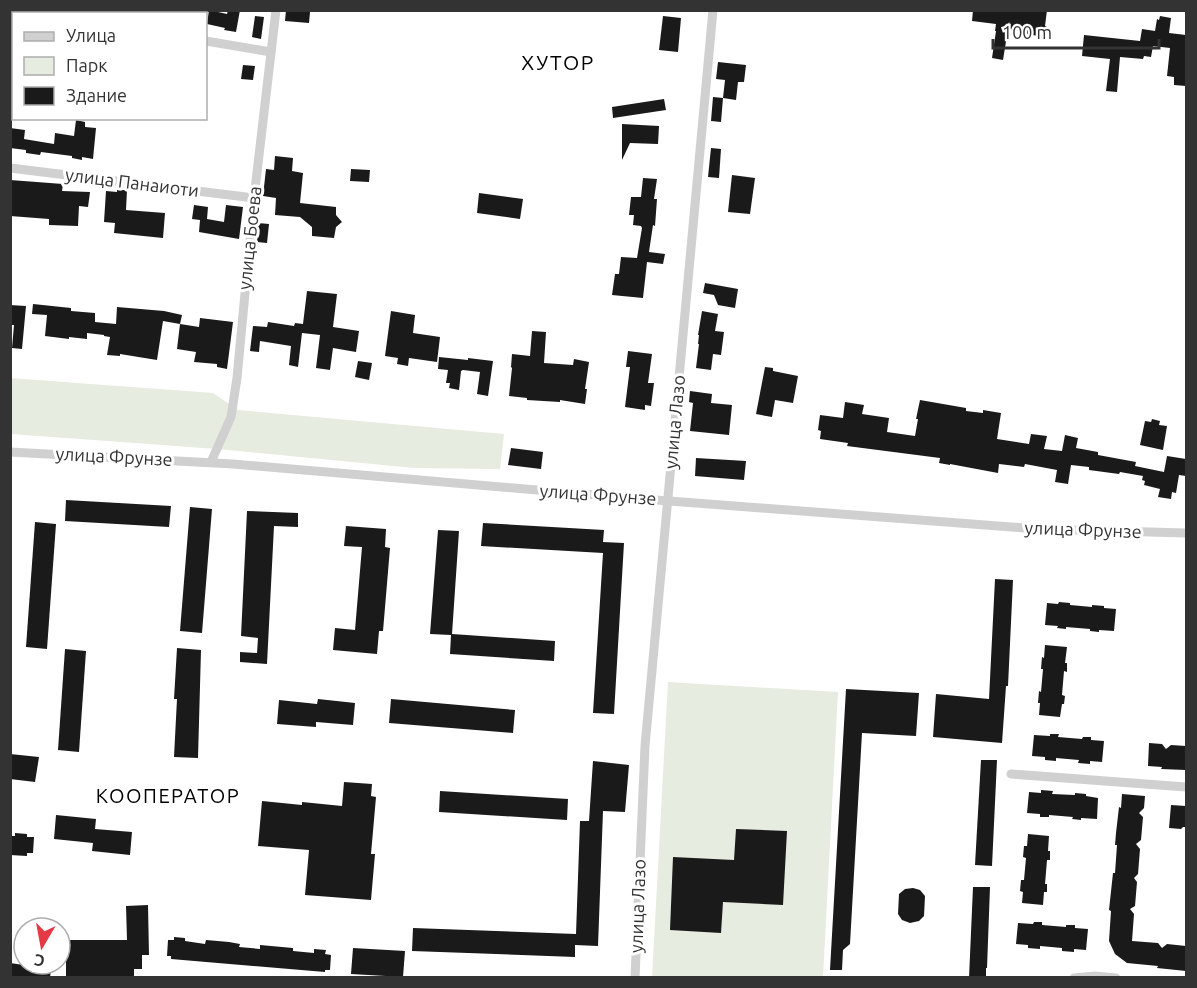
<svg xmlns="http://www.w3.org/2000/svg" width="1197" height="988" viewBox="0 0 1197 988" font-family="Ubuntu,sans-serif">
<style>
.green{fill:#e6ecdf}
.building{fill:#1a1a1a}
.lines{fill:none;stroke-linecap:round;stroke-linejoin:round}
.street{stroke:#d0d0d0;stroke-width:9}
.labels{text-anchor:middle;stroke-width:6;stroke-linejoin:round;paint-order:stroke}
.street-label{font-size:18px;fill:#333;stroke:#fff}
.neighbourhood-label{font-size:20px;letter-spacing:1.5px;fill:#000;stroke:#fff}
.quarter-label{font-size:21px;letter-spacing:1.5px;fill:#000;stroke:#fff}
</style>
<rect width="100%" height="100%" fill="#fff"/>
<g class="green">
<path d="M10,378L213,393L238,410L504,434L500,469L414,468L217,449L11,434Z"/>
<path d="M668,682L838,692L823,977L652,978Z"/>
</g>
<g class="building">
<path d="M209,10L227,14L228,10H240L236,32L224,30L225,28L207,24Z"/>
<path d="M286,10L310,12L309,23L285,21Z"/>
<path d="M973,10H1047L1045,26L1047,27L1045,37L1026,34V31L1008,29L1003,60L992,58L996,31H995L996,24L972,21Z"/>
<path d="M255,16L264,17L261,39L252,37Z"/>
<path d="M663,16L681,18L678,52L659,50Z"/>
<path d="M1160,16L1171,18L1169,33L1186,35V86L1174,85V77L1167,76L1170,48L1153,46L1151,57L1144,56L1143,59L1120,57L1117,92L1106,91L1110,59L1082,56L1084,35L1140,41L1142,29L1155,31L1157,19L1159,20Z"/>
<path d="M718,62L746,65L744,82H738L736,100L723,98L725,80L716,79Z"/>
<path d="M243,65L255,66L253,80L241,79Z"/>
<path d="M713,97L723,98L721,122L711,121Z"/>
<path d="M664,99L666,110L613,118L612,107Z"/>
<path d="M76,120L85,122V127L96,128L93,159L82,157V160L72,158V156L41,152L40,155L26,153V150L10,148V128L25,130L24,139L54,144L55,133L74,136Z"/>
<path d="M622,124L659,126L658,144L630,143L622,160Z"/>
<path d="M711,148L721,149L719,178L708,177Z"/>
<path d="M275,156L293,158L292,171L303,173L300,203L336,207V215L342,222L336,227L334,238L312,236V227L300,217L275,215L276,198L263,196L266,169L274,170Z"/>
<path d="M351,169L370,170L369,182L350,181Z"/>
<path d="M732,175L755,178L750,214L728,212Z"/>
<path d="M643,178L657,179L654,199H657L655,226L653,225L649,252L665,254L663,264L647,262L643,298L612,295L615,274H619L621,257L637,258L642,228L641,226L633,225L634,215H629L631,197H641Z"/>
<path d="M10,180L63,184L62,191L90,192L88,207L79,206L78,226L49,225V219L10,216Z"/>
<path d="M117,190H127L126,210L165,213L163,238L114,233L115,223L104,222L106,191L117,192Z"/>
<path d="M479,193L523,199L520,219L477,213Z"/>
<path d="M194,205L208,207L207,219L224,222L226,205L243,207L239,239L199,232L200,220L192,219Z"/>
<path d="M258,223L269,224L267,243L257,242Z"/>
<path d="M705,283L738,289L735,308L718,305L714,295L703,293Z"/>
<path d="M307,291L337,294L333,327L359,331L356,352L333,348L330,370L316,368L320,335L302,333L298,367L289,365L291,346L260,341L259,352L250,351L253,326L267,327L268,322L294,326L295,323L303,324Z"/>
<path d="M33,304L71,308V311L95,313V322L116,324L117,307L164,311L182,315L180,324L163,321L157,360L120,354V356L107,355L110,337L104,336V335L87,333V339L69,337V339L45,336L47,315L32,314Z"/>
<path d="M10,305L26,306L22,349L12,348L14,325H10Z"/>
<path d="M391,311L415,315L413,333L440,337L437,362L409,358L408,366L397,364L398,358L385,356Z"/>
<path d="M702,311L718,314L715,331L724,332L721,355L713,354L711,370L696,368L699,344H698L699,335H698Z"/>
<path d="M200,318L233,322L227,369L217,367V364L194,362L196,352L177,349L180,324L199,327Z"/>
<path d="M532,331L546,332L544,363L573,365L574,359L589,362L585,389H587L585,404L560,400V402L527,400V398L509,396L512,368L511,367L512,354L530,356Z"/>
<path d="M628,351L652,354L648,383H654L651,406L645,405V410L625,407L630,367H626Z"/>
<path d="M439,357L468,360V358L493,361L488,396L477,394L480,372L463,370L461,371L459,390L449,388L450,383H446L448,370L438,369Z"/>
<path d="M358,361L372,363L369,380L355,377Z"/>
<path d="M765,367L773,368V371L798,376L793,403L775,400L772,417L756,414Z"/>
<path d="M690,391L712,394L711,403L732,405L729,435L690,431L693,403L689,402Z"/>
<path d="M920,400L966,408V411L983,413V410L1001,413L997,439L1029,444L1031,434L1047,436L1044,449L1062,451L1065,435L1078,438L1076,448L1098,452V455L1136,462L1135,466L1164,472L1167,456L1186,459V476L1179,475L1176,493L1172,492L1171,499L1158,497L1160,489L1144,485L1145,481L1142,480L1143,476L1120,472L1119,474L1089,470V467L1071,465L1068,484L1055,482L1057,470L1025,464L1024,467L999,464L998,473L950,464V465L939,463L940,458L847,446L848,443L820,439L821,431L818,430L820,415L843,418L845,402L864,405L862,414L889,418L887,432L915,436L918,419H916Z"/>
<path d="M1152,419L1160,421L1159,425L1167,426L1163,450L1140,445L1145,421L1151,422Z"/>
<path d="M511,448L543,452L541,469L508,465Z"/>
<path d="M696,458L746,461L744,480L695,476Z"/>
<path d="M66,500L171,506L169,527L65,521Z"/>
<path d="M190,507L212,509L202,633L180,631Z"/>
<path d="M247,511L298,513V527L274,526L267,664L240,662V652L257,653L258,638L241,636Z"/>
<path d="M35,522L56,524L47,649L26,647Z"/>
<path d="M483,523L604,530L603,542L624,543L614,714L593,713L603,553L481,546Z"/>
<path d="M346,526L386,529L385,547L390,548L383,631H379L377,654L333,650L335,628L355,630L362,547L344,546Z"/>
<path d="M438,530L459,531L452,634L555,641L554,661L450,654L451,635L430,634Z"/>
<path d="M995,579L1013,580L1008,686H1006L1002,743L933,737L936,694L989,699Z"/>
<path d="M1059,602L1070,603V605L1092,607V605L1104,606V608L1116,609L1114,631L1099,630V632L1090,631V629L1066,627V629L1057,628L1058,626L1045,625L1047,603L1058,604Z"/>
<path d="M1045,645L1067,647L1065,663H1067V672L1064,671L1062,695L1065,696L1064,704H1062L1060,717L1039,715L1040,703H1038L1039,691L1041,692L1043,669H1041L1042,657L1044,658Z"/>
<path d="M177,648L201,650L198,758L174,757L177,699H174Z"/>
<path d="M65,649L86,651L79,752L58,750Z"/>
<path d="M846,689L919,693L916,736L862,733L850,944L843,950L842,970H830Z"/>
<path d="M318,699L355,703L353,725L316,722V727L277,724L279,700L317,704Z"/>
<path d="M391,699L515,710L513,733L389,723Z"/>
<path d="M1050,734H1059L1058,737L1082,739L1083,737H1091V740L1104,741L1102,762L1090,761V764L1078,763L1079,760L1056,758V761L1045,760V757L1032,756L1034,735L1050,736Z"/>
<path d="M1149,743L1162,744L1166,749L1171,745L1186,746V770L1161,769L1162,767L1148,766Z"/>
<path d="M10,754L39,757L35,782L10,779Z"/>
<path d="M981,760H997L992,866L975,865Z"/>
<path d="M593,761L629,765L625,812L603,811L598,946L575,945V957L412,951L413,928L576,934L580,821H589Z"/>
<path d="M344,782L372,784L371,796L376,797L371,854H375L371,900L305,895L309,850L258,846L262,801L302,805V802L342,806Z"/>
<path d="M1041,790L1053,791L1052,794L1075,795V793L1086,794V796L1098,798L1097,819L1081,818V820L1072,819L1073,817L1049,815V817H1040V814L1027,813L1029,792L1041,793Z"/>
<path d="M440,791L568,799L567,820L439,812Z"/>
<path d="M1122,794L1145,796L1144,808L1139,813L1143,817L1141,840L1136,844L1140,849L1138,874L1134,878L1137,882L1135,906L1130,909L1134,914L1132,941L1158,943L1162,948L1167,944L1186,946V971L1157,968L1158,966L1127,963L1115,954L1109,941L1111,911L1109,910L1113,873H1115L1117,845H1115L1116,833L1119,807L1121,808Z"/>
<path d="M1171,805L1186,806V827H1183L1181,829L1169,828Z"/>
<path d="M56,815L96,819L95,829L132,832L130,855L92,851L93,843L54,839Z"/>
<path d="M736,829L787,831L783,905L723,902L721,933L670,930L673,857L734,860Z"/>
<path d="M15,833L27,834V837H34L33,853H27V856L10,855V836H15Z"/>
<path d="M1028,834L1049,836L1048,851H1050V860H1047L1045,884H1047V892H1044L1043,905L1022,903L1023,892L1020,891L1021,880H1024L1026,858L1023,857L1024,846H1027Z"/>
<path d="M973,887H990L987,968H986V978H969Z"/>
<path d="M913,888L920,890L925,896L924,916L919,921L910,923L902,920L898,914L899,894L905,889Z"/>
<path d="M148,905L149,955H142V969H134V978H66V940H127L126,906Z"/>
<path d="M1034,922H1042V925L1066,927V925H1075V928L1088,929L1086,950L1074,949V952L1062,951V948L1040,946V949L1028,948V945L1016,944L1018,923L1033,924Z"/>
<path d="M174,937L185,938V941L205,944L206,940L229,942L240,944L239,947L260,949V945L293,948V951L314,953V949L326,950L325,954L331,955L330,970H325V972L171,959V956H167L168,940H174Z"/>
<path d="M353,948L405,951L403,977L351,974Z"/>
<path d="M10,963L51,969L50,978H10Z"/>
</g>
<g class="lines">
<g class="street">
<path d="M23,10L41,14"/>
<path d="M206,41L271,52"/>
<path d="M10,168L254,198"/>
<path d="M10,452L233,464L630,498L1038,529L1186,533"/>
<path d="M211,462L231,417L237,378L254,198L276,10"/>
<path d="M1011,774L1186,787"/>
<path d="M635,978L645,746L713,10"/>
<path d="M1074,978L1095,976L1116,978"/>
</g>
</g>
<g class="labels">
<g class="street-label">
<text transform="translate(132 183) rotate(7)" y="6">улица Панаиоти</text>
<text transform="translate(250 238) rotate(-84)" y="6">улица Боева</text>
<text transform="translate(675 422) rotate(-85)" y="6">улица Лазо</text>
<text transform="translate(114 457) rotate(3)" y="6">улица Фрунзе</text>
<text transform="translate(598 495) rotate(4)" y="6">улица Фрунзе</text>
<text transform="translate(1083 530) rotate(2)" y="6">улица Фрунзе</text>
<text transform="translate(638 906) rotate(-88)" y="6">улица Лазо</text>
</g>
<g class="neighbourhood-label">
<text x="168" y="803">КООПЕРАТОР</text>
</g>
<g class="quarter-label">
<text x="558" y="70">ХУТОР</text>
</g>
</g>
<rect width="1197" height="988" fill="none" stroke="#333333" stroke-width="24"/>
<rect x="12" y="12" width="195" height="108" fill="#ffffff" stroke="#adadad" stroke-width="1.5"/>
<rect x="24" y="32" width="30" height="9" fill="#d0d0d0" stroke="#adadad" stroke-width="1.5"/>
<text x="66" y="42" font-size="18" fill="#333333">Улица</text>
<rect x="24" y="57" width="30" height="18" fill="#e6ecdf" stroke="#adadad" stroke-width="1.5"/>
<text x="66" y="72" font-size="18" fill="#333333">Парк</text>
<rect x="24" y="87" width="30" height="18" fill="#1a1a1a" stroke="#adadad" stroke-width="1.5"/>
<text x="66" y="102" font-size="18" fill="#333333">Здание</text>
<g transform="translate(42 946) rotate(190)"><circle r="28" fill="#ffffff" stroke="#adadad" stroke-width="1.5"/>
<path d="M0-4.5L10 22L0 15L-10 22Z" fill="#e63946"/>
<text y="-9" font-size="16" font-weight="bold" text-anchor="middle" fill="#333333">С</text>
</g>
<path d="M993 39v9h166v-9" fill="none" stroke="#333333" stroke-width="3"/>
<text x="1002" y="39" font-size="18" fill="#333333" stroke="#ffffff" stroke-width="4.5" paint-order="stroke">100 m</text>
</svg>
